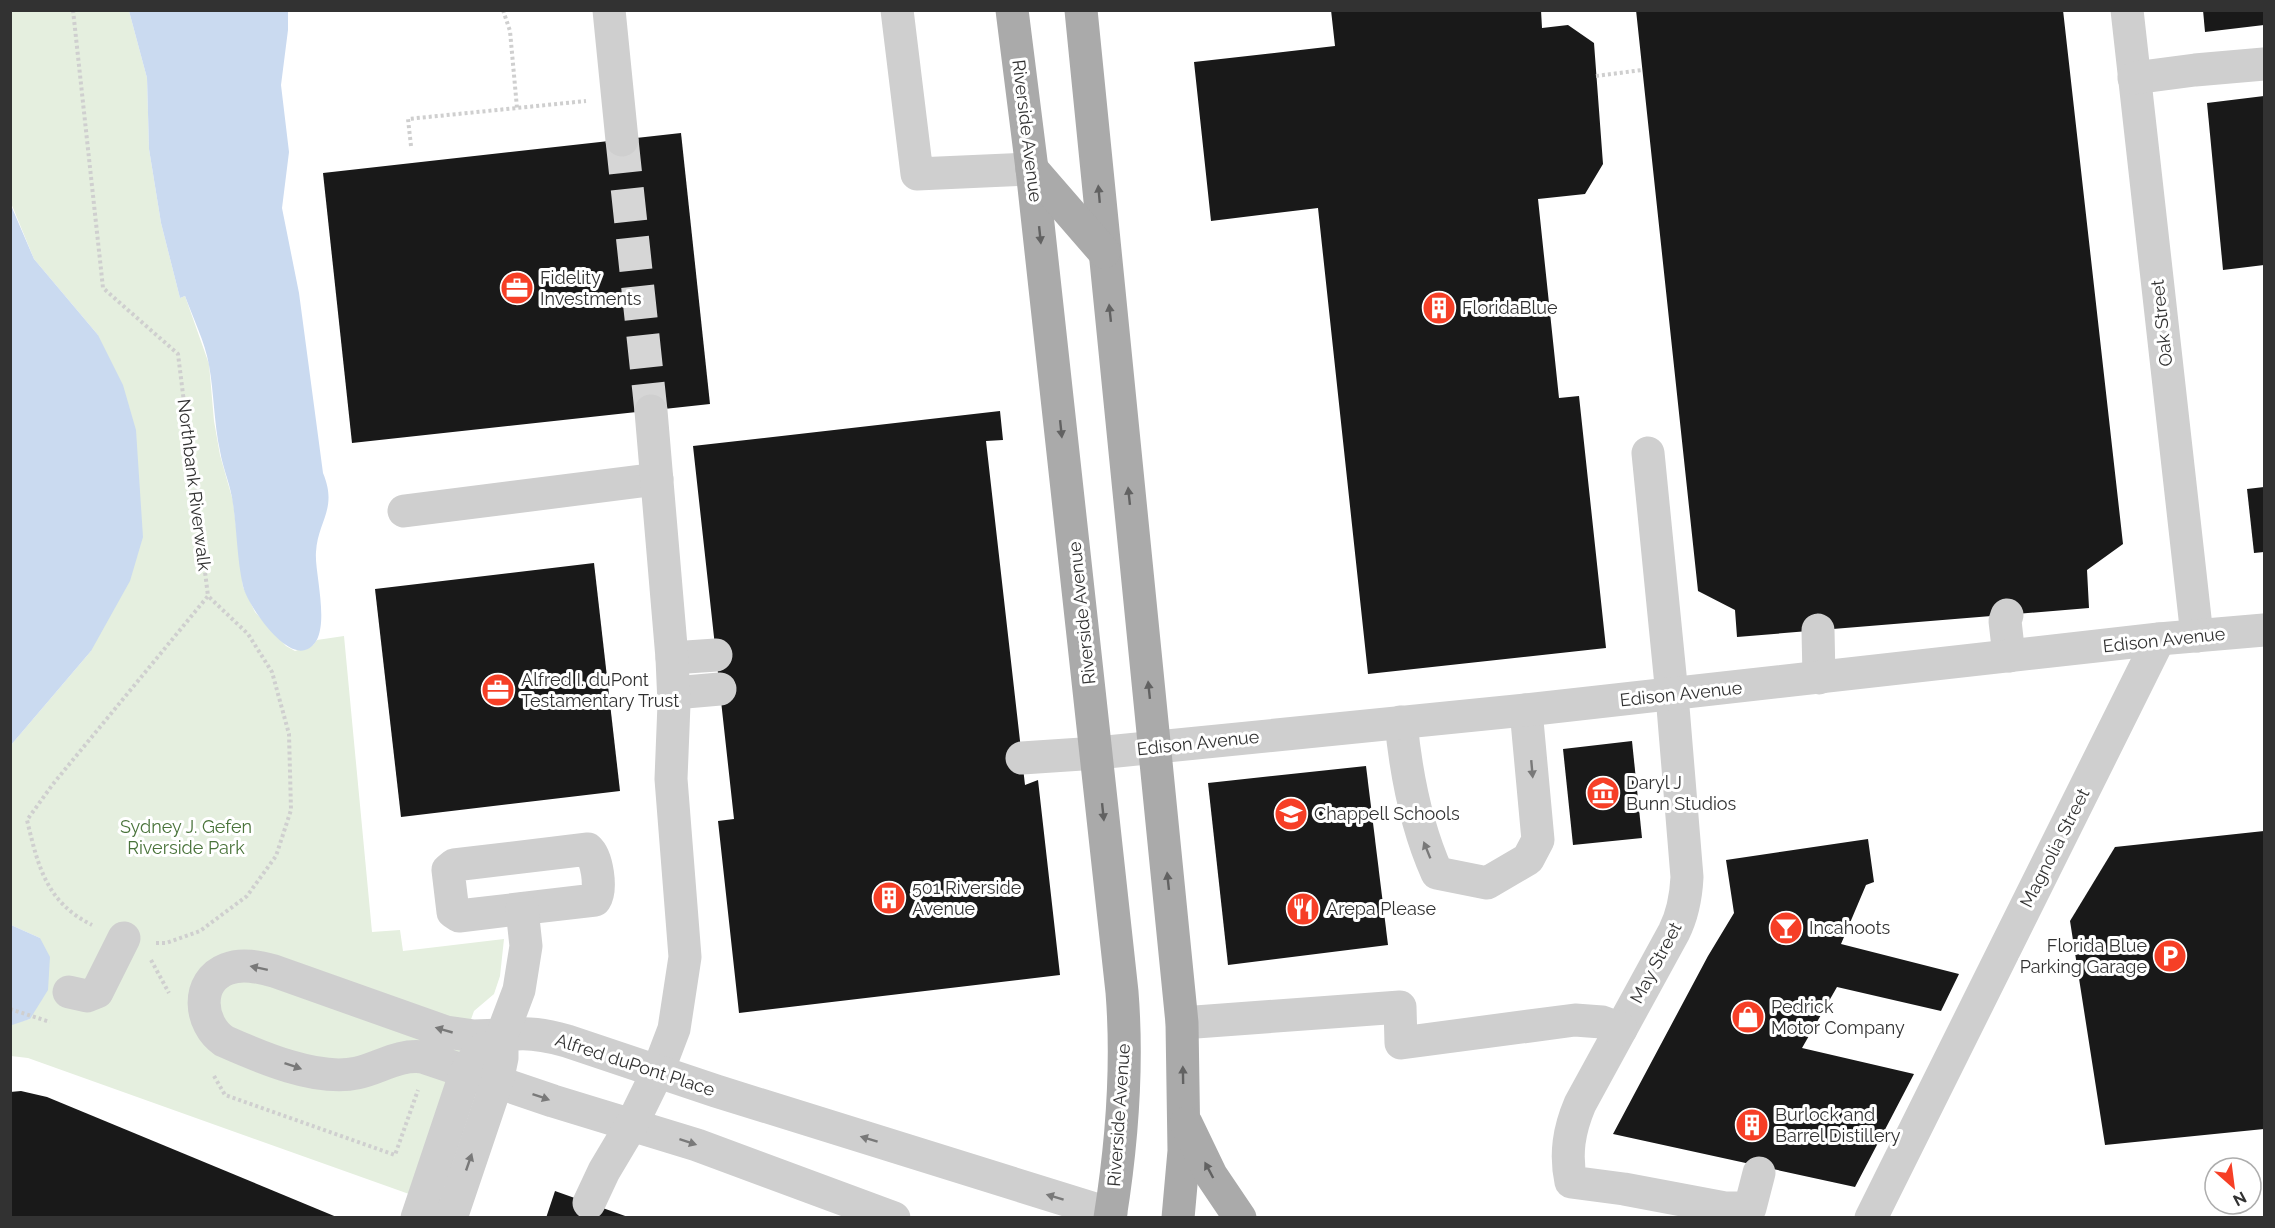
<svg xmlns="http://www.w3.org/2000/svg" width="2275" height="1228" viewBox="0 0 2275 1228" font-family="Raleway,sans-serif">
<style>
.green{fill:#e5efdf}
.water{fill:#cadaf0}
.building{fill:#191919}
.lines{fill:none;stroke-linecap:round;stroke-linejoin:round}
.minor-tunnel{stroke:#d6d6d6;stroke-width:33;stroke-dasharray:33 16;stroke-linecap:butt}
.path{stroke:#cfcfcf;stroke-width:4;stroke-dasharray:3 3;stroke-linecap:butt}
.minor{stroke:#cfcfcf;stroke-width:33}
.major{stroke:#aaa;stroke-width:33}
.oneway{fill:#626262}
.oneway2{fill:#797979}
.labels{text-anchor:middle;stroke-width:6;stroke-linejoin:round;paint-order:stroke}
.street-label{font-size:18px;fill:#323232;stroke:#fff}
.poi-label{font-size:18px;fill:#323232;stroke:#fff;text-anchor:start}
.park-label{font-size:18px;fill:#49733a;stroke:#fff}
</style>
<rect width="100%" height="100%" fill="#fff"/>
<path class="green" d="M11,11H129L147,78L149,149L161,223L180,298L185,296L209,364L214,421L220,455L233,501L243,587L255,612L286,646L295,651L313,645L317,640L344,636L372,932L400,930L403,951L504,939L500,976L494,994L474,1011L409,1194L28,1058L11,1056V1024L30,1019L40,938L11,925V745L91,651L98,335L34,259L11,203Z"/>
<g class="water">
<path d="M129,11H288V30L281,85L289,152L282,208L299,293L323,473C338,509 318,520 316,552C314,574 335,641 305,650C283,657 247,604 243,586C237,559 237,531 233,504C231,486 223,469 220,451C214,423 214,393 209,365C205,342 193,318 185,296L180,298L161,223L149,149L147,78Z"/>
<path d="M10,203L34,259L98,335L123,385L136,430L143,537L130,581L91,651L11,745Z"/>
<path d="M11,925L40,938L50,957L48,990L30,1019L12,1025Z"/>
</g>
<g class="building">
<path d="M1331,10H1541L1542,28L1568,25L1594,43L1603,164L1585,194L1538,199L1559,398L1579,396L1606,648L1368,674L1318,208L1211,221L1194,62L1335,46Z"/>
<path d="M1636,10H2063L2123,544L2087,570L2089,608L1737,637L1735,610L1698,591Z"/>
<path d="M2203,10H2264V25L2205,32Z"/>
<path d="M2264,96V265L2223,270L2207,103Z"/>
<path d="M681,133L710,404L352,443L323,173Z"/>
<path d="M1000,411L1003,440L986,441L1025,785L1038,780L1060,975L739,1013L718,821L734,819L693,446Z"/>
<path d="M2264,487V552L2254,553L2247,489Z"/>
<path d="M594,563L620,791L401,817L375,589Z"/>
<path d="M1632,741L1642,838L1573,845L1563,749Z"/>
<path d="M1366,766L1388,945L1228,965L1208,783Z"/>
<path d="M2264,831V1129L2105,1145L2070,921L2115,847Z"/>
<path d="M1868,839L1874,882L1866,885L1841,944L1959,974L1941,1011L1837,987L1802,1048L1914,1074L1855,1187L1613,1134L1708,956L1734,913L1726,860Z"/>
<path d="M21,1091L47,1097L339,1218H10V1092Z"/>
<path d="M555,1191L628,1217V1218H546Z"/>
</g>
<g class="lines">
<path class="minor-tunnel" d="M622,140L651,411"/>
<g class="path">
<path d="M73,10L103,288L178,354L208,596L53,784L27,820C38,866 46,902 92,925"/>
<path d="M503,10L510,31L517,108"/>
<path d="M1596,76L1642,70"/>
<path d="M411,146L408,119L586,101"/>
<path d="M156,943H166L200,931L247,896L276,856L291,810L289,734L272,672L248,634L208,596"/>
<path d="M151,960L169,993"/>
<path d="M10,1009L50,1022"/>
<path d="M214,1076L225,1095L395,1155L418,1090"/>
</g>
<g class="minor">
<path d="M609,10L622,140"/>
<path d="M897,10L917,174L1032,169"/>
<path d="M2127,10L2197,636"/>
<path d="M2134,78L2195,70L2264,64"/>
<path d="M1648,453L1672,695L1687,877C1686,897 1683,914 1674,932L1580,1104C1569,1130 1565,1154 1571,1182L1624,1189L1725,1208H1750L1759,1173"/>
<path d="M404,511L657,479"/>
<path d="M2007,615L2005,621L2009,656"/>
<path d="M1818,630L1819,678"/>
<path d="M672,658L716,655"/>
<path d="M674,693L720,689"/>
<path d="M1401,722C1406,774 1416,826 1437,873L1487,883L1528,859L1538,840L1526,710"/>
<path d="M1022,758L1097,753L1526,710L2159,639L2264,630"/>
<path d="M588,849C597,857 602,889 595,900L459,916L453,912L448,870L454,865Z"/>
<path d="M69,992L87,996L97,992L124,938"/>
<path d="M1182,1023L1400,1007L1401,1043L1575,1020L1602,1022L1621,1029"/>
<path d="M502,1035L474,1036L446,1032L274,971C259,967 242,963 227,969C195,981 199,1024 224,1041C260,1057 318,1082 357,1073C380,1068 398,1054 423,1057L553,1101L697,1145L894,1218"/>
<path d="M589,1203L604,1171L632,1124L658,1071L674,1029L685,957L671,779L674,704L672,658L651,411"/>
<path d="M417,1218L466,1072C490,1027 523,1029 567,1041L716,1091L1111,1214"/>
<path d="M451,1218L497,1082L502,1058V1035L519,990L526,946L522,909"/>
<path d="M1871,1218L2159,639"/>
</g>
<g class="major">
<path d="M1012,10L1032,169L1122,992C1128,1068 1122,1143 1110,1218"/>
<path d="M1081,10L1182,1023L1184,1151L1178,1218"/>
<path d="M1032,169L1104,252"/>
<path d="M1186,1123L1211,1175L1240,1218"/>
</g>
</g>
<defs><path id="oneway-solid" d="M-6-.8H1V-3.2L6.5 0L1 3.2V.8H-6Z" transform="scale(1.5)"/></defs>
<g class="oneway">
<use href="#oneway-solid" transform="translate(1099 194) rotate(-95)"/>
<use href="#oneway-solid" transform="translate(1040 235) rotate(84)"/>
<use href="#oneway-solid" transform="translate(1110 313) rotate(-96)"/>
<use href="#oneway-solid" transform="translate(1061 429) rotate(84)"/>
<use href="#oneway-solid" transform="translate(1129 496) rotate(-96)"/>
<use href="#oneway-solid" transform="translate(1149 690) rotate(-96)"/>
<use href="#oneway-solid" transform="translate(1103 812) rotate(84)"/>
<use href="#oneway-solid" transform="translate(1168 881) rotate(-96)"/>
<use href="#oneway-solid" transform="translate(1183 1075) rotate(-91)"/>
<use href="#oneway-solid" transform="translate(1209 1170) rotate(-118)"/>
</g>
<g class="oneway2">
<use href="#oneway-solid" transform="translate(1532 769) rotate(85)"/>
<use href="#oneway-solid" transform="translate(1427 850) rotate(-112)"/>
<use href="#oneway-solid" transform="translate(259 968) rotate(-168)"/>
<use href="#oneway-solid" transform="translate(444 1030) rotate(-164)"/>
<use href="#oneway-solid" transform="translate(293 1066) rotate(19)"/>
<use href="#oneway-solid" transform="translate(541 1097) rotate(19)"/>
<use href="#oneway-solid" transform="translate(869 1139) rotate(-163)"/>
<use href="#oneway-solid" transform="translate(688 1142) rotate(18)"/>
<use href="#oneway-solid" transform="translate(469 1162) rotate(-71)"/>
<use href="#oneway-solid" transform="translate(1055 1197) rotate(-163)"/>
</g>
<defs>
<g id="office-disc" transform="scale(1.725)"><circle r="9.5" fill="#f63f26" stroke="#fff"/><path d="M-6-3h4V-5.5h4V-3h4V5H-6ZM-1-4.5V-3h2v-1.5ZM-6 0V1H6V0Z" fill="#fff"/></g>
<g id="building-disc" transform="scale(1.725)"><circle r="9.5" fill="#f63f26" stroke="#fff"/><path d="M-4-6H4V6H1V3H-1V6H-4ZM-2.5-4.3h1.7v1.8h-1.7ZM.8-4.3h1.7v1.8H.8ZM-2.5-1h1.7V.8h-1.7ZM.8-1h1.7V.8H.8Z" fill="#fff"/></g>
<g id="museum-disc" transform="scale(1.725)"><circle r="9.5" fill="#f63f26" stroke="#fff"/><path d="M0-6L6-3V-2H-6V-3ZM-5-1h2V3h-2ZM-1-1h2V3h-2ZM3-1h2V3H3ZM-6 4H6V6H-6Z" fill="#fff"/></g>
<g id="school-disc" transform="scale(1.725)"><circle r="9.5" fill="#f63f26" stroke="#fff"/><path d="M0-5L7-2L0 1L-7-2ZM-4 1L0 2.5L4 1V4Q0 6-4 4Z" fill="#fff"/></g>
<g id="restaurant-disc" transform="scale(1.725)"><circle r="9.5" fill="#f63f26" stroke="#fff"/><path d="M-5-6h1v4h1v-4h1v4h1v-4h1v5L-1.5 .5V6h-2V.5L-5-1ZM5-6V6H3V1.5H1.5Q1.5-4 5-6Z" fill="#fff"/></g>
<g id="bar-disc" transform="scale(1.725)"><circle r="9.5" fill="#f63f26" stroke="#fff"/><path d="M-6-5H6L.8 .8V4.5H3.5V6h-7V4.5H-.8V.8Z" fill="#fff"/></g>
<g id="parking-disc" transform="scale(1.725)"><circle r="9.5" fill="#f63f26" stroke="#fff"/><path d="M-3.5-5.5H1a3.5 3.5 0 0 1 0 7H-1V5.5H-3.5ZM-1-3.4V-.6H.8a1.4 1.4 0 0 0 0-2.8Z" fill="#fff"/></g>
<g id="shop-disc" transform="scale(1.725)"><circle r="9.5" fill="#f63f26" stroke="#fff"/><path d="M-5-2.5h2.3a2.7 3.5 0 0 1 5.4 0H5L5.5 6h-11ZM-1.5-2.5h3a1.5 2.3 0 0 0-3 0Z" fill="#fff"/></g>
</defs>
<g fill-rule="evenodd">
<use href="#office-disc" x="517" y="288"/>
<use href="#building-disc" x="1439" y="308"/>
<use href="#office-disc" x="498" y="690"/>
<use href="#museum-disc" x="1603" y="793"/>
<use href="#school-disc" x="1291" y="814"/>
<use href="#building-disc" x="889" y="898"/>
<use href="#restaurant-disc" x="1303" y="909"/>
<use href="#bar-disc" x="1786" y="928"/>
<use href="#parking-disc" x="2170" y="956"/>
<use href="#shop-disc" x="1748" y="1017"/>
<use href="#building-disc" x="1752" y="1125"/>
</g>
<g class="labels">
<g class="street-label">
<text transform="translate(1027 131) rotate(83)" y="6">Riverside Avenue</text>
<text transform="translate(2162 323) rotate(-96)" y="6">Oak Street</text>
<text transform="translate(194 485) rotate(83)" y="6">Northbank Riverwalk</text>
<text transform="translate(1082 613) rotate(-96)" y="6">Riverside Avenue</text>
<text transform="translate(2164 640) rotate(-6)" y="6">Edison Avenue</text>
<text transform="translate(1681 694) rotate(-6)" y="6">Edison Avenue</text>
<text transform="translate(1198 743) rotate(-6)" y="6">Edison Avenue</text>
<text transform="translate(2055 848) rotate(-63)" y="6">Magnolia Street</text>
<text transform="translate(1656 963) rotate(-62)" y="6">May Street</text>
<text transform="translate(635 1065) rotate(18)" y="6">Alfred duPont Place</text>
<text transform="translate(1119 1115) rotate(-86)" y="6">Riverside Avenue</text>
</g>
<g class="poi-label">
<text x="540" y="284">Fidelity<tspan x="540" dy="21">Investments</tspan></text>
<text x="1462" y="314">FloridaBlue</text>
<text x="521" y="686">Alfred I. duPont<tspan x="521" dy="21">Testamentary Trust</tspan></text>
<text x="1626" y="789">Daryl J<tspan x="1626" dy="21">Bunn Studios</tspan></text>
<text x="1314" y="820">Chappell Schools</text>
<text x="912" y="894">501 Riverside<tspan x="912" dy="21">Avenue</tspan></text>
<text x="1326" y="915">Arepa Please</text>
<text x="1809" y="934">Incahoots</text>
<text x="2147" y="952" text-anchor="end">Florida Blue<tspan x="2147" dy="21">Parking Garage</tspan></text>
<text x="1771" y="1013">Pedrick<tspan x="1771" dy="21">Motor Company</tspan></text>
<text x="1775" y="1121">Burlock and<tspan x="1775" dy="21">Barrel Distillery</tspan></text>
</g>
<g class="park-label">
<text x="186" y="833">Sydney J. Gefen<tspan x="186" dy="21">Riverside Park</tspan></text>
</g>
</g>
<rect width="2275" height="1228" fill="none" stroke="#323232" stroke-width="24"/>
<g transform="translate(2233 1186) rotate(152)"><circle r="28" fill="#ffffff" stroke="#adadad" stroke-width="1.5"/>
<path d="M0-4.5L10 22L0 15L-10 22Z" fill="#f63f26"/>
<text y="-9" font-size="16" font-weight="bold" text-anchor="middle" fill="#323232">N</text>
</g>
</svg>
